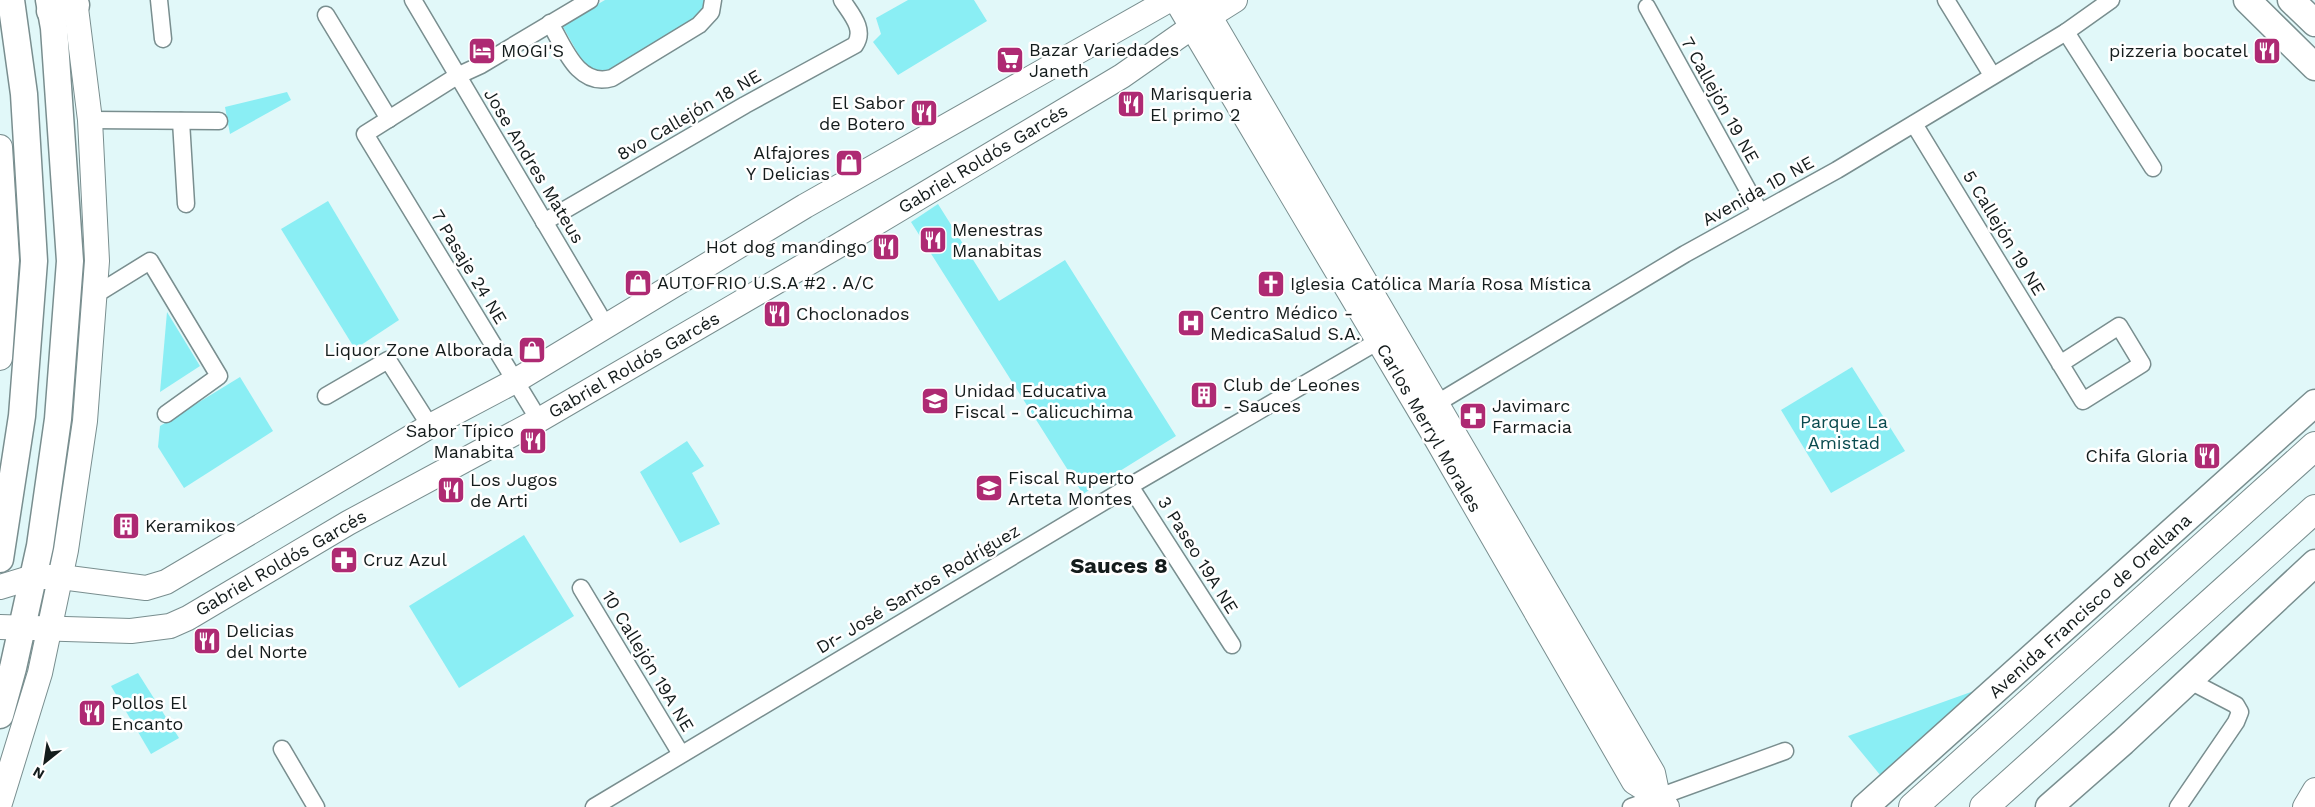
<svg xmlns="http://www.w3.org/2000/svg" width="2315" height="807" viewBox="0 0 2315 807" font-family="'Work Sans',sans-serif">
<style>
.green{fill:#8aeef4}
.lines{fill:none;stroke-linecap:round;stroke-linejoin:round}
.street-casing{stroke:#798e8f;stroke-width:19}
.secondary-casing{stroke:#798e8f;stroke-width:26}
.primary-casing{stroke:#798e8f;stroke-width:29}
.highway-casing{stroke:#798e8f;stroke-width:30}
.street{stroke:#fff;stroke-width:16}
.secondary{stroke:#fff;stroke-width:24}
.primary{stroke:#fff;stroke-width:26}
.highway{stroke:#fff;stroke-width:28}
.labels{text-anchor:middle;stroke-width:5;stroke-linejoin:round;paint-order:stroke}
.poi-label{font-size:18px;fill:#141c1c;stroke:#fff;text-anchor:start}
.street-label{font-size:18px;fill:#141c1c;stroke:#fff}
.park-label{font-size:18px;fill:#0a4b4f;stroke:#fff}
.district-label{font-size:22px;font-weight:bold;fill:#141c1c;stroke:#fff}
</style>
<rect width="100%" height="100%" fill="#e1f8f9"/>
<g class="green">
<path d="M605,0H705L706,8L701,18L602,76L586,68L562,25Z"/>
<path d="M908,0H974L987,21L898,75L873,42L881,34L876,18Z"/>
<path d="M287,92L291,100L230,134L225,107Z"/>
<path d="M328,201L399,320L355,349L281,229Z"/>
<path d="M938,204L999,301L1065,260L1176,436L1083,494L911,222Z"/>
<path d="M167,312L200,366L160,392Z"/>
<path d="M1852,367L1905,451L1831,493L1781,410Z"/>
<path d="M240,377L273,431L184,488L158,447L160,426Z"/>
<path d="M687,441L704,466L692,473L720,524L680,543L640,472Z"/>
<path d="M524,535L574,616L459,688L409,606Z"/>
<path d="M138,673L179,738L151,754L111,686Z"/>
<path d="M1999,682L1881,776L1848,736Z"/>
</g>
<g class="lines">
<g class="street-casing">
<g id="street">
<path d="M159,0L163,39"/>
<path d="M413,0L606,326"/>
<path d="M1946,0L1992,75"/>
<path d="M1647,7L1760,212"/>
<path d="M326,15L389,119"/>
<path d="M550,23C564,47 578,88 612,78L699,25L711,12L713,0"/>
<path d="M2066,32L2153,168"/>
<path d="M90,120L219,121"/>
<path d="M181,121L186,204"/>
<path d="M1914,124L2083,401L2142,364L2119,326L2060,364"/>
<path d="M544,222L745,105L855,45C866,29 850,13 842,0"/>
<path d="M95,295L150,261L219,376L166,414"/>
<path d="M326,396L388,360L430,426"/>
<path d="M1429,408L1685,254L1837,170L2066,32L2111,0"/>
<path d="M539,420L365,134L457,76L481,65L590,0"/>
<path d="M1130,486L1232,645"/>
<path d="M581,588L681,754"/>
<path d="M282,749L316,807"/>
<path d="M594,807L1130,486L1387,336"/>
<path d="M1631,807L1785,751"/>
<path d="M2178,807L2236,722L2240,712L2236,705L2188,680"/>
</g>
</g>
<g class="secondary-casing">
<g id="secondary">
<path d="M1176,0L1430,428L1634,782L1658,797L1667,807"/>
<path d="M1200,0L1653,773L1658,797"/>
<path d="M0,147L7,260L0,358"/>
<path d="M0,587L33,577H61L146,588L166,582L430,426L515,381L805,206L1169,0"/>
<path d="M0,627L131,631L170,626L188,618L348,523L539,420L836,247L1122,76L1192,27L1235,0"/>
<path d="M0,803L40,673L66,550L85,421L97,261L90,120L75,0"/>
<path d="M2305,807L2315,790"/>
</g>
</g>
<g class="primary-casing">
<g id="primary">
<path d="M2247,0L2315,67"/>
<path d="M2291,0L2315,23"/>
<path d="M50,11L76,5"/>
<path d="M0,559L22,416L34,261L24,94L11,0"/>
<path d="M0,715L13,668L40,546L58,419L70,261L54,28L49,0"/>
<path d="M1865,807L2315,403"/>
<path d="M2049,807L2123,742L2315,563"/>
</g>
</g>
<g class="highway-casing">
<g id="highway">
<path d="M1913,807L2315,446"/>
<path d="M1984,807L2315,509"/>
</g>
</g>
<use href="#street" class="street"/>
<use href="#secondary" class="secondary"/>
<use href="#primary" class="primary"/>
<use href="#highway" class="highway"/>
</g>
<defs>
<g id="hotel-square" transform="scale(1.4375)"><rect x="-9" y="-9" width="18" height="18" rx="4" fill="#ae2a73" stroke="#fff"/><path d="M-6-4.5h1.5V1H6V5H4.5V3h-9V5H-6ZM-4 0a1.8 1.8 0 1 1 3.6 0ZM.5 0V-2.5h3Q6-2.5 6 0Z" fill="#fff"/></g>
<g id="restaurant-square" transform="scale(1.4375)"><rect x="-9" y="-9" width="18" height="18" rx="4" fill="#ae2a73" stroke="#fff"/><path d="M-5-6h1v4h1v-4h1v4h1v-4h1v5L-1.5 .5V6h-2V.5L-5-1ZM5-6V6H3V1.5H1.5Q1.5-4 5-6Z" fill="#fff"/></g>
<g id="supermarket-square" transform="scale(1.4375)"><rect x="-9" y="-9" width="18" height="18" rx="4" fill="#ae2a73" stroke="#fff"/><path d="M-6-5.5h2.5l.6 2H6L4.5 2H-2.5L-4.4-4H-6ZM-1.5 3.2a1.3 1.3 0 1 0 .1 0ZM3 3.2a1.3 1.3 0 1 0 .1 0Z" fill="#fff"/></g>
<g id="shop-square" transform="scale(1.4375)"><rect x="-9" y="-9" width="18" height="18" rx="4" fill="#ae2a73" stroke="#fff"/><path d="M-5-2.5h2.3a2.7 3.5 0 0 1 5.4 0H5L5.5 6h-11ZM-1.5-2.5h3a1.5 2.3 0 0 0-3 0Z" fill="#fff"/></g>
<g id="church-square" transform="scale(1.4375)"><rect x="-9" y="-9" width="18" height="18" rx="4" fill="#ae2a73" stroke="#fff"/><path d="M-1.2-6h2.4v3.5h3.3v2.4h-3.3V6h-2.4V-.1h-3.3v-2.4h3.3Z" fill="#fff"/></g>
<g id="hospital-square" transform="scale(1.4375)"><rect x="-9" y="-9" width="18" height="18" rx="4" fill="#ae2a73" stroke="#fff"/><path d="M-5-5h3v3.5h4V-5h3V5h-3V1.5h-4V5h-3Z" fill="#fff"/></g>
<g id="building-square" transform="scale(1.4375)"><rect x="-9" y="-9" width="18" height="18" rx="4" fill="#ae2a73" stroke="#fff"/><path d="M-4-6H4V6H1V3H-1V6H-4ZM-2.5-4.3h1.7v1.8h-1.7ZM.8-4.3h1.7v1.8H.8ZM-2.5-1h1.7V.8h-1.7ZM.8-1h1.7V.8H.8Z" fill="#fff"/></g>
<g id="school-square" transform="scale(1.4375)"><rect x="-9" y="-9" width="18" height="18" rx="4" fill="#ae2a73" stroke="#fff"/><path d="M0-5L7-2L0 1L-7-2ZM-4 1L0 2.5L4 1V4Q0 6-4 4Z" fill="#fff"/></g>
<g id="pharmacy-square" transform="scale(1.4375)"><rect x="-9" y="-9" width="18" height="18" rx="4" fill="#ae2a73" stroke="#fff"/><path d="M-2-6h4v4h4v4h-4v4h-4v-4h-4v-4h4Z" fill="#fff"/></g>
</defs>
<g fill-rule="evenodd">
<use href="#hotel-square" x="482" y="51"/>
<use href="#restaurant-square" x="2267" y="51"/>
<use href="#supermarket-square" x="1010" y="60"/>
<use href="#restaurant-square" x="1131" y="104"/>
<use href="#restaurant-square" x="924" y="113"/>
<use href="#shop-square" x="849" y="163"/>
<use href="#restaurant-square" x="933" y="240"/>
<use href="#restaurant-square" x="886" y="247"/>
<use href="#shop-square" x="638" y="283"/>
<use href="#church-square" x="1271" y="284"/>
<use href="#restaurant-square" x="777" y="314"/>
<use href="#hospital-square" x="1191" y="323"/>
<use href="#shop-square" x="532" y="350"/>
<use href="#building-square" x="1204" y="395"/>
<use href="#school-square" x="935" y="401"/>
<use href="#pharmacy-square" x="1473" y="416"/>
<use href="#restaurant-square" x="533" y="441"/>
<use href="#restaurant-square" x="2207" y="456"/>
<use href="#school-square" x="989" y="488"/>
<use href="#restaurant-square" x="451" y="490"/>
<use href="#building-square" x="126" y="526"/>
<use href="#pharmacy-square" x="344" y="560"/>
<use href="#restaurant-square" x="207" y="641"/>
<use href="#restaurant-square" x="92" y="713"/>
</g>
<g class="labels">
<g class="poi-label">
<text x="1029" y="56">Bazar Variedades<tspan x="1029" dy="21">Janeth</tspan></text>
<text x="501" y="57">MOGI'S</text>
<text x="2248" y="57" text-anchor="end">pizzeria bocatel</text>
<text x="1150" y="100">Marisqueria<tspan x="1150" dy="21">El primo 2</tspan></text>
<text x="905" y="109" text-anchor="end">El Sabor<tspan x="905" dy="21">de Botero</tspan></text>
<text x="830" y="159" text-anchor="end">Alfajores<tspan x="830" dy="21">Y Delicias</tspan></text>
<text x="952" y="236">Menestras<tspan x="952" dy="21">Manabitas</tspan></text>
<text x="867" y="253" text-anchor="end">Hot dog mandingo</text>
<text x="657" y="289">AUTOFRIO U.S.A #2 . A/C</text>
<text x="1290" y="290">Iglesia Católica María Rosa Mística</text>
<text x="1210" y="319">Centro Médico -<tspan x="1210" dy="21">MedicaSalud S.A.</tspan></text>
<text x="796" y="320">Choclonados</text>
<text x="513" y="356" text-anchor="end">Liquor Zone Alborada</text>
<text x="1223" y="391">Club de Leones<tspan x="1223" dy="21">- Sauces</tspan></text>
<text x="954" y="397">Unidad Educativa<tspan x="954" dy="21">Fiscal - Calicuchima</tspan></text>
<text x="1492" y="412">Javimarc<tspan x="1492" dy="21">Farmacia</tspan></text>
<text x="514" y="437" text-anchor="end">Sabor Típico<tspan x="514" dy="21">Manabita</tspan></text>
<text x="2188" y="462" text-anchor="end">Chifa Gloria</text>
<text x="1008" y="484">Fiscal Ruperto<tspan x="1008" dy="21">Arteta Montes</tspan></text>
<text x="470" y="486">Los Jugos<tspan x="470" dy="21">de Arti</tspan></text>
<text x="145" y="532">Keramikos</text>
<text x="363" y="566">Cruz Azul</text>
<text x="226" y="637">Delicias<tspan x="226" dy="21">del Norte</tspan></text>
<text x="111" y="709">Pollos El<tspan x="111" dy="21">Encanto</tspan></text>
</g>
<g class="street-label">
<text transform="translate(1720 100) rotate(61)" y="6">7 Callejón 19 NE</text>
<text transform="translate(689 115) rotate(-30)" y="6">8vo Callejón 18 NE</text>
<text transform="translate(983 159) rotate(-31)" y="6">Gabriel Roldós Garcés</text>
<text transform="translate(534 166) rotate(59)" y="6">Jose Andres Mateus</text>
<text transform="translate(1758 191) rotate(-29)" y="6">Avenida 1D NE</text>
<text transform="translate(2004 233) rotate(59)" y="6">5 Callejón 19 NE</text>
<text transform="translate(469 267) rotate(59)" y="6">7 Pasaje 24 NE</text>
<text transform="translate(634 365) rotate(-30)" y="6">Gabriel Roldós Garcés</text>
<text transform="translate(1429 428) rotate(60)" y="6">Carlos Merryl Morales</text>
<text transform="translate(1198 555) rotate(58)" y="6">3 Paseo 19A NE</text>
<text transform="translate(281 563) rotate(-30)" y="6">Gabriel Roldós Garcés</text>
<text transform="translate(918 589) rotate(-31)" y="6">Dr- José Santos Rodríguez</text>
<text transform="translate(2090 606) rotate(-42)" y="6">Avenida Francisco de Orellana</text>
<text transform="translate(648 661) rotate(59)" y="6">10 Callejón 19A NE</text>
</g>
<g class="park-label">
<text x="1844" y="428">Parque La<tspan x="1844" dy="21">Amistad</tspan></text>
</g>
<g class="district-label">
<text x="1119" y="573">Sauces 8</text>
</g>
</g>
<g transform="translate(45 762) rotate(210)" stroke="#ffffff" stroke-width="4" paint-order="stroke">
<path d="M0-4L9 19L0 12L-9 19Z" fill="#141c1c"/>
<text y="-8" font-size="14" font-weight="bold" text-anchor="middle" fill="#141c1c">N</text>
</g>
</svg>
